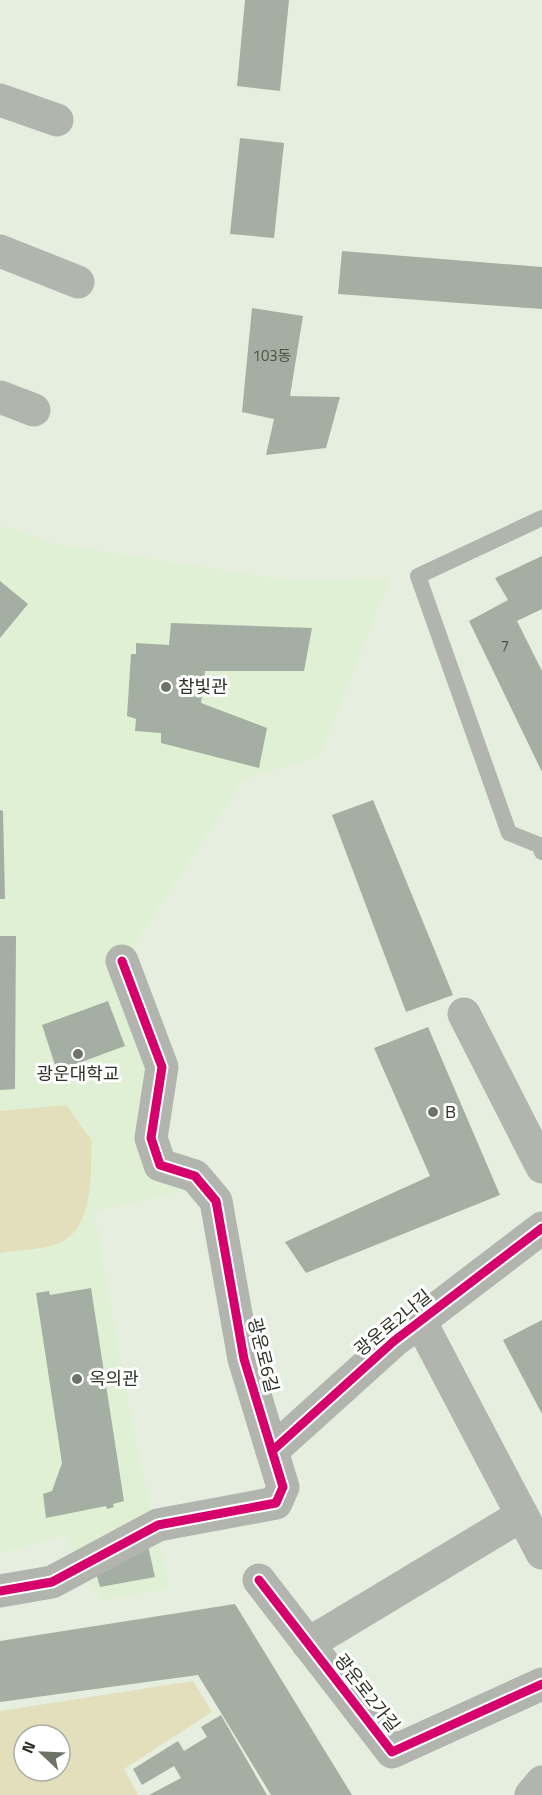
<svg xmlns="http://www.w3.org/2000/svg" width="542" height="1795" viewBox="0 0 542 1795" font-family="'Titillium Web','Noto Sans KR',sans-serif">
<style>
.built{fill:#e0f0d5}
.green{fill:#e3debc;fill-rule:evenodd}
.building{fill:#a5aea2}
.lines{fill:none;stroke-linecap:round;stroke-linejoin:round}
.service{stroke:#b2b4ae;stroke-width:16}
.minor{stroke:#b2b4ae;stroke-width:33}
.cycleway-casing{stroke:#fff;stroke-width:13}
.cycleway{stroke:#d6006c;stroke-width:9}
.poi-dot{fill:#6d7467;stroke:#fff;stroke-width:2}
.labels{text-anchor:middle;stroke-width:6;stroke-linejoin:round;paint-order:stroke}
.number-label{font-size:15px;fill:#4a5146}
.poi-label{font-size:18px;fill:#2c3227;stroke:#fff;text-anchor:start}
.street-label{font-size:18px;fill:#2c3227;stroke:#fff}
</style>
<rect width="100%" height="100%" fill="#e6efdf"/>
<path class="built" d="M0,525L56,544L292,581L390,578L319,757L244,779L123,961L162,1067L151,1138L204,1186L94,1212L133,1429L169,1588L101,1601L63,1535L0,1554Z"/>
<g class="green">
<path d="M66,1105L92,1141C90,1176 95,1235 51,1246C35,1250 17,1250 0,1253V1111Z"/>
<path d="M193,1681L212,1712L124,1769L138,1795H0V1711ZM24,1735H60V1771H24Z"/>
</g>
<g class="building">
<path d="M245,0H289L280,91L237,86Z"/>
<path d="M240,138L284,143L274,238L230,234Z"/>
<path d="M342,251L542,267V309L338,294Z"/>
<path d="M252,308L303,316L290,396L340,397L326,448L266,455L274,419L242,412Z"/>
<path d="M542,556V609L517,621L542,671V772L469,621L508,600L495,578Z"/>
<path d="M0,581L28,604L0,638Z"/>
<path d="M171,623L312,628L304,671H205L201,703L267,728L259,768L161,743V733L135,731L136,719L127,716L131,654H136V643L169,645Z"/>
<path d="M373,800L453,995L406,1012L332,815Z"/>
<path d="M0,810L3,811L5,899H0Z"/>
<path d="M0,936H16L15,1089L0,1090Z"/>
<path d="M108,1001L125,1046L57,1071L42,1025Z"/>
<path d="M428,1027L500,1195L306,1273L285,1242L430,1176L374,1048Z"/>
<path d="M91,1288L124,1501L113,1504L114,1507L107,1509L106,1506L46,1518L43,1494L52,1491L62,1463L36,1293L49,1291L50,1295Z"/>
<path d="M542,1320V1414L503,1340Z"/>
<path d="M148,1546L155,1577L100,1587L96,1573Z"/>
<path d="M235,1604L352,1795H271L198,1675L0,1702V1641Z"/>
<path d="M221,1715L267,1795H149L181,1778L174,1766L142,1785L133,1769L178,1741L184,1751L207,1737L201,1727Z"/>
</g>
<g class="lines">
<path class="service" d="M542,518L418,576L509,833L539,845L542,852"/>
<g class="minor">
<path d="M0,100L57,120"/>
<path d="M0,251L78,282"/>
<path d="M0,397L34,410"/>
<path d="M464,1014L542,1167"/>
<path d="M420,1321L542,1553"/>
<path d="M272,1451L394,1341L542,1228"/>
<path d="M259,1580L392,1752L542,1684"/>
<path d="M0,1591L52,1582L158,1525L276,1503L283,1487L244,1359L216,1201L195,1176L160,1165L151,1138L162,1067L122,961"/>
<path d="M308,1644L522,1515"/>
<path d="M531,1795L542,1782"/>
</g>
<g class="cycleway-casing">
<g id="cycleway">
<path d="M272,1451L394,1341L542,1228"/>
<path d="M259,1580L392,1752L542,1684"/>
<path d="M0,1591L52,1582L158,1525L276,1503L283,1487L244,1359L216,1201L195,1176L160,1165L151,1138L162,1067L122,961"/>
</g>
</g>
<use href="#cycleway" class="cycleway"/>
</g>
<g class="poi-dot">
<circle cx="166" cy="687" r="6"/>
<circle cx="78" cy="1054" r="6"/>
<circle cx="433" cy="1112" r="6"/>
<circle cx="77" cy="1379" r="6"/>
</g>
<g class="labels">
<g class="number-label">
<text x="272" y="361">103동</text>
<text x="505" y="651">7</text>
</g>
<g class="poi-label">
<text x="178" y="693">참빛관</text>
<text x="78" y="1080" text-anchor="middle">광운대학교</text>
<text x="445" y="1118">B</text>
<text x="89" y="1385">옥의관</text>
</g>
<g class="street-label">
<text transform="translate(393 1323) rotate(-39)" y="6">광운로2나길</text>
<text transform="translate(263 1355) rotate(76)" y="6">광운로6길</text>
<text transform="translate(367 1693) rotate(52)" y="6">광운로2가길</text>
</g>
</g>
<g transform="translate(42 1753) rotate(293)"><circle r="28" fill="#ffffff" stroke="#abada9" stroke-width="1.5"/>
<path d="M0-4.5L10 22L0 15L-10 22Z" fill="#6d7467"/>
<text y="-9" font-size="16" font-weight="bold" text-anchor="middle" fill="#2c3227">N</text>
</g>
</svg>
